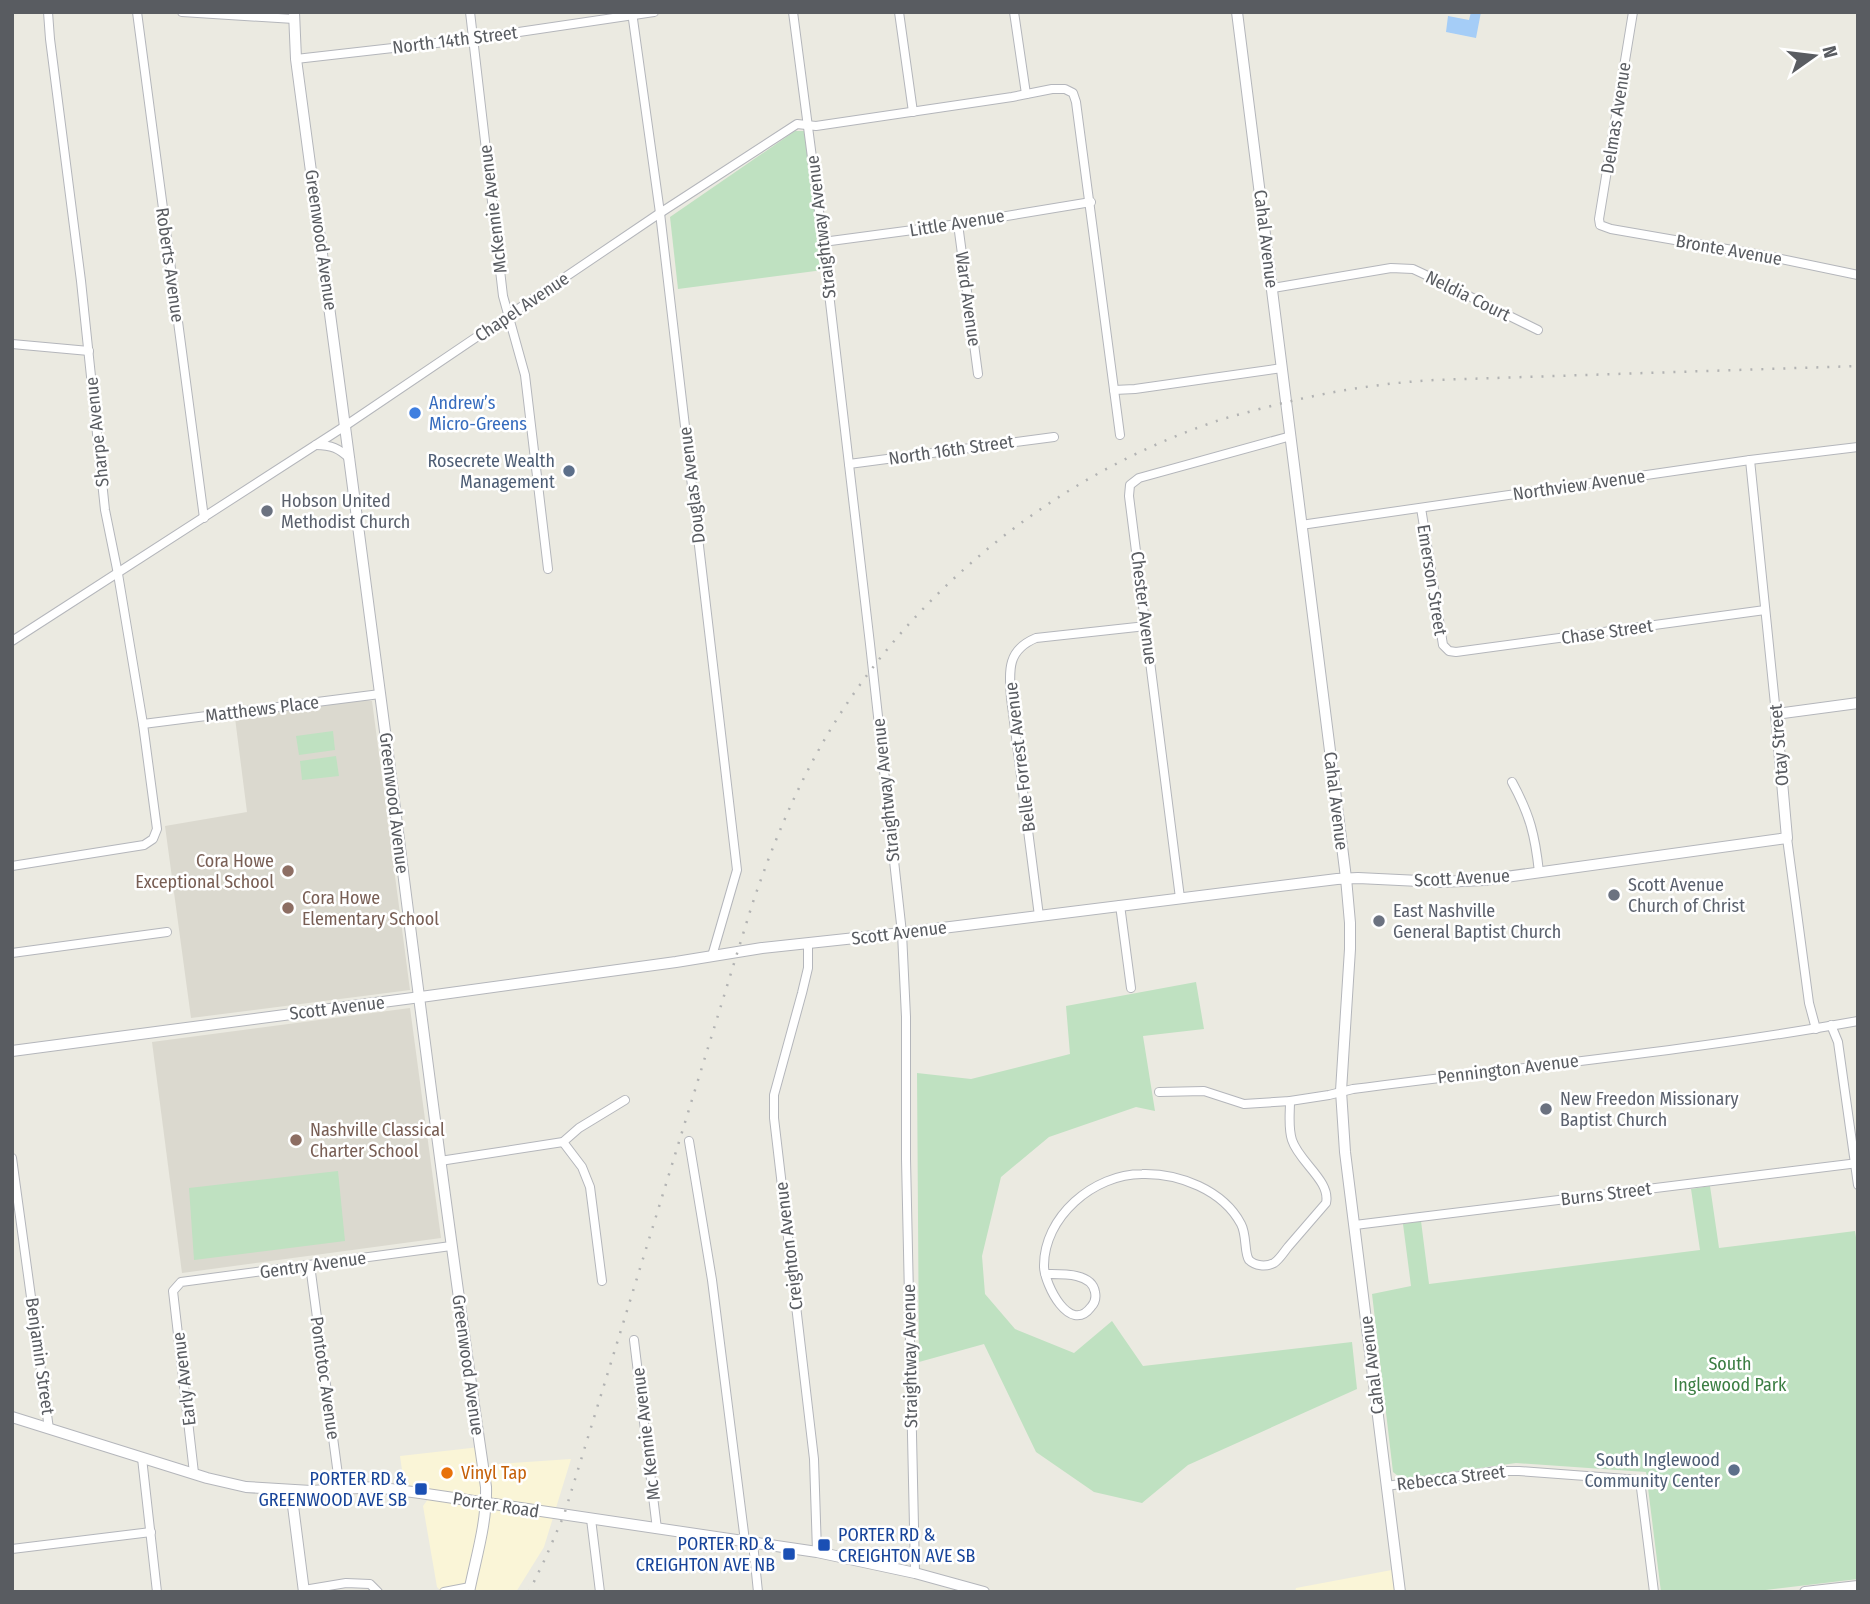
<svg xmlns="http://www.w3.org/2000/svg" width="1870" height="1604" viewBox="0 0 1870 1604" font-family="'Fira Sans Condensed',sans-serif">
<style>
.commercial{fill:#faf5d7}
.education{fill:#dbd9cf}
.green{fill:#bfe1c1}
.water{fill:#a5cdf7}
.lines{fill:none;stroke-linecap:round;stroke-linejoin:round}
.minor-casing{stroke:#b4b6bb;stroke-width:10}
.tertiary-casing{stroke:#b4b6bb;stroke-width:12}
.minor{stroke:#fff;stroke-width:8}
.tertiary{stroke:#fff;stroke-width:10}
.rail{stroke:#b2b3b3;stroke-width:2.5;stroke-dasharray:2 9;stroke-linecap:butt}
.shop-dot{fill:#3f7fe0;stroke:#fff;stroke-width:2.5}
.service-dot{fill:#5c6f8a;stroke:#fff;stroke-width:2.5}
.worship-dot{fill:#6b7280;stroke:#fff;stroke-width:2.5}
.education-dot{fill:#8d6e63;stroke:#fff;stroke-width:2.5}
.food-dot{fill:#e8710a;stroke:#fff;stroke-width:2.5}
.transit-dot{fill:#1a4fb4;stroke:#fff;stroke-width:2.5}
.labels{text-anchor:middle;stroke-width:5;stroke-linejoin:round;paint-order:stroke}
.street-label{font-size:18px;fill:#595c61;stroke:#fff}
.shop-label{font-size:18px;fill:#366cbe;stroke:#fff;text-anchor:start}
.service-label{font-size:18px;fill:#4e5e75;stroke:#fff;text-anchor:end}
.worship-label{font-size:18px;fill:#5b616d;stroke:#fff;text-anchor:start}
.education-label{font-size:18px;fill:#785e54;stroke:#fff;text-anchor:start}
.park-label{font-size:18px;fill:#3b7e43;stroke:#fff}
.food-label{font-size:18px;fill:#c56008;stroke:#fff;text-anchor:start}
.transit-label{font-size:18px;fill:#164399;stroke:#fff;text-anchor:end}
</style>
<rect width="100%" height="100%" fill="#ebeae1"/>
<g class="commercial">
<path d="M480,1447L483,1465L571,1459L544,1547L516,1592H442L437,1587L423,1506L431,1495L405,1491L400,1456Z"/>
<path d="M1397,1569L1400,1592H1295L1296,1588Z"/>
</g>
<g class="education">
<path d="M364,700L372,701L410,990L191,1018L165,826L247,812L235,718Z"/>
<path d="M410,1008L441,1238L182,1273L152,1042Z"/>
</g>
<g class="green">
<path d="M795,131H805L823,270L678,289L670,217Z"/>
<path d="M333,731L335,750L299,755L296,736Z"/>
<path d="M336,756L339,776L302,780L300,761Z"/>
<path d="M1196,982L1204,1029L1143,1036L1155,1111L1136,1107L1049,1137L1001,1177L982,1256L985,1294L1015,1329L1074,1353L1112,1321L1143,1366L1352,1342L1357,1389L1188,1465L1142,1503L1094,1492L1036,1452L984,1344L919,1362L917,1073L971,1079L1070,1054L1066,1006Z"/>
<path d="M338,1171L345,1241L194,1260L189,1188Z"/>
<path d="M1710,1186L1719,1248L1855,1231L1858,1250V1579L1749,1592H1661L1646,1472L1516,1463L1408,1478L1398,1476L1393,1472L1372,1294L1411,1286L1403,1224L1421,1221L1429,1284L1700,1250L1691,1189Z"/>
</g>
<path class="water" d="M1471,12H1481L1476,38L1446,32L1448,16L1469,20Z"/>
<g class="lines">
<g class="minor-casing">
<g id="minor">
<path d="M137,12L204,518"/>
<path d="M182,12L294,19"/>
<path d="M470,12L503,296L525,375L548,569"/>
<path d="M632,12L660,213L737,870L712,956"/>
<path d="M793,12L823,242L870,644L902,933L906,1017V1159L915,1573"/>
<path d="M899,12L913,112"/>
<path d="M1014,12L1026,94"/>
<path d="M1633,12L1599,219L1600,225L1611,229L1767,256L1858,275"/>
<path d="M296,59L472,39L654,12"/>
<path d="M958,224L978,374"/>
<path d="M823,242L958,224L1091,202"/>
<path d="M1273,288L1391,268L1413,269L1428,276L1538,330"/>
<path d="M12,344L89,351"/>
<path d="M1114,390L1135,389L1282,368"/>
<path d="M316,445C331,445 339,448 350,459"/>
<path d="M1750,460L1776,714"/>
<path d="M849,464L1054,437"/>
<path d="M1421,508L1443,645L1449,651L1456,652L1765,610"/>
<path d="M1301,525L1750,460L1858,447"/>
<path d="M12,641L345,426L660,213L797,124L816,126L1012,97L1052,89H1065L1073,93L1076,102L1120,435"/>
<path d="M143,724L380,694"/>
<path d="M1512,782C1530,815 1535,835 1539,872"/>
<path d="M1787,838L1809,1003L1816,1029"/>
<path d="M12,866L144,845L153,839L157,829L143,724L118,574L105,510L81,281L50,39L48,12"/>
<path d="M1180,898L1129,496L1130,485L1139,478L1291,436"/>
<path d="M1120,905L1131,988"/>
<path d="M1039,916L1011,698C1009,670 1007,650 1036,638L1146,626"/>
<path d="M808,944V968L802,993L774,1095V1118L814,1459L817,1552"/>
<path d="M12,953L167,932"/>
<path d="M1831,1025L1838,1042L1858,1185"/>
<path d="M1159,1092L1204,1091L1244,1104L1290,1101L1329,1095L1353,1089C1521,1067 1691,1051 1858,1021"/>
<path d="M689,1141L712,1280L745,1541"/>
<path d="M563,1142L582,1167L590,1187L602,1281"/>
<path d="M12,1158L49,1429"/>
<path d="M440,1161L563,1142L579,1128L625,1100"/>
<path d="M1355,1225L1858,1163"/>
<path d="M310,1265L340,1490"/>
<path d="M1045,1274C1060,1274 1092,1272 1095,1292C1096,1297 1095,1303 1091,1307C1070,1335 1045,1285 1044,1267C1043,1217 1094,1174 1142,1174C1179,1173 1223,1190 1241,1224C1247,1235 1244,1253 1249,1260C1255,1266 1266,1267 1274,1263C1279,1260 1284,1252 1288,1247C1300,1233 1313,1218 1326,1203C1331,1181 1299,1162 1292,1140C1288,1128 1290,1114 1290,1101"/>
<path d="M634,1340L657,1529"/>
<path d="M142,1458L157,1592"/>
<path d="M194,1473L173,1291L181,1282L451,1246"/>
<path d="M1386,1486L1497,1471H1519L1640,1480L1654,1592"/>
<path d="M591,1519L600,1592"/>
<path d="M753,1543L758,1592"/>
<path d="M12,1549L151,1532"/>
<path d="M304,1590L346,1583L370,1584L378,1592"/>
<path d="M444,1592L470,1587"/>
</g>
</g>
<g class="tertiary-casing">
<g id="tertiary">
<path d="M294,12L296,59C328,298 360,538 391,777C421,1014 451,1251 486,1487C487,1523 476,1557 469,1592"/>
<path d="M1237,12L1346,878L1350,923V949L1341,1091L1345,1152L1400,1592"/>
<path d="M12,1051L428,996L676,962L762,948L902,933L1337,879L1358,878L1440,882L1484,880L1787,838L1776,714L1858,703"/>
<path d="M12,1417L207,1478L246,1487L311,1491L375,1487L420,1493L817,1552L915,1573L984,1592"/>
<path d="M291,1490L304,1592"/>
<path d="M1805,1592L1858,1586"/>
</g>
</g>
<use href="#minor" class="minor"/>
<use href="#tertiary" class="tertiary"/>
<path class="rail" d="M529,1592L545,1559L564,1515L752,905C771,849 793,795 822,744C906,596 1051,478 1211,423C1224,418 1238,415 1252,411C1315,394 1369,384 1434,380L1858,366"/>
</g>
<circle class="shop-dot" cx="415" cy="413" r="7"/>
<g class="service-dot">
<circle cx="569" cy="471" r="7"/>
<circle cx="1734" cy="1470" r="7"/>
</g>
<g class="worship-dot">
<circle cx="267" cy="511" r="7"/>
<circle cx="1614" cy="895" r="7"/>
<circle cx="1379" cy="921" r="7"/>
<circle cx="1546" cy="1109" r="7"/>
</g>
<g class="education-dot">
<circle cx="288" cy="871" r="7"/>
<circle cx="288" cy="908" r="7"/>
<circle cx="296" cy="1140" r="7"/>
</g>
<circle class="food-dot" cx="447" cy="1473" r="7"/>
<g class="transit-dot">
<rect x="414" y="1482" width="14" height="14" rx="3.5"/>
<rect x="817" y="1538" width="14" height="14" rx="3.5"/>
<rect x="782" y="1547" width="14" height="14" rx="3.5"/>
</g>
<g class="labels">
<g class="street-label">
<text transform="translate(455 40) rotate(-7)" y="6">North 14th Street</text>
<text transform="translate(1616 118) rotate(-81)" y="6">Delmas Avenue</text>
<text transform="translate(493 209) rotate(-97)" y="6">McKennie Avenue</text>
<text transform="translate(957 223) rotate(-9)" y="6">Little Avenue</text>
<text transform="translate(821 227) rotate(-97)" y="6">Straightway Avenue</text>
<text transform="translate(1266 239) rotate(83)" y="6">Cahal Avenue</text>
<text transform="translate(321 240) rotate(82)" y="6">Greenwood Avenue</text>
<text transform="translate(1729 250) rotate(10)" y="6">Bronte Avenue</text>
<text transform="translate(170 265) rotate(82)" y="6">Roberts Avenue</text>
<text transform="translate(1468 296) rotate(26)" y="6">Neldia Court</text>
<text transform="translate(968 299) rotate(82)" y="6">Ward Avenue</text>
<text transform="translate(522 307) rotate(-34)" y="6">Chapel Avenue</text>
<text transform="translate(97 432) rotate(-96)" y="6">Sharpe Avenue</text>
<text transform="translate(951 450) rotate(-8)" y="6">North 16th Street</text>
<text transform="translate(692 485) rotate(-97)" y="6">Douglas Avenue</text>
<text transform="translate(1579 485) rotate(-8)" y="6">Northview Avenue</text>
<text transform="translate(1432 580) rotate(81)" y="6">Emerson Street</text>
<text transform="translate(1144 608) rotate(83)" y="6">Chester Avenue</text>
<text transform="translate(1607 632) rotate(-8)" y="6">Chase Street</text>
<text transform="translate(262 709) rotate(-7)" y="6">Matthews Place</text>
<text transform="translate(1779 745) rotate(-95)" y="6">Otay Street</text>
<text transform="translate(1020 757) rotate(-97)" y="6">Belle Forrest Avenue</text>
<text transform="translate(886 790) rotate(-96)" y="6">Straightway Avenue</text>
<text transform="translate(1336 801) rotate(83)" y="6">Cahal Avenue</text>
<text transform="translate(394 803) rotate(83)" y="6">Greenwood Avenue</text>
<text transform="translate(1462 878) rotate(-3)" y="6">Scott Avenue</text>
<text transform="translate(899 933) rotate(-7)" y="6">Scott Avenue</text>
<text transform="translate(337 1008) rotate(-7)" y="6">Scott Avenue</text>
<text transform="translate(1508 1069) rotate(-7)" y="6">Pennington Avenue</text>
<text transform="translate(1606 1194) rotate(-7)" y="6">Burns Street</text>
<text transform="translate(789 1246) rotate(-97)" y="6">Creighton Avenue</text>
<text transform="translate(313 1265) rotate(-8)" y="6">Gentry Avenue</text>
<text transform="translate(40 1356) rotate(82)" y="6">Benjamin Street</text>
<text transform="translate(910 1356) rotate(-91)" y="6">Straightway Avenue</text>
<text transform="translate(468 1365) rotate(82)" y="6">Greenwood Avenue</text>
<text transform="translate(1372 1365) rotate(-97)" y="6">Cahal Avenue</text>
<text transform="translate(325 1378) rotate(82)" y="6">Pontotoc Avenue</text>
<text transform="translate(184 1379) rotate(-97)" y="6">Early Avenue</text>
<text transform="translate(646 1434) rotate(-97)" y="6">Mc Kennie Avenue</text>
<text transform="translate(1451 1478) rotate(-7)" y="6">Rebecca Street</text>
<text transform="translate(496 1505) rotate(9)" y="6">Porter Road</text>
</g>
<g class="shop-label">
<text x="429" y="409">Andrew’s<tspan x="429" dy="21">Micro-Greens</tspan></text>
</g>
<g class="service-label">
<text x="555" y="467">Rosecrete Wealth<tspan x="555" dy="21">Management</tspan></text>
<text x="1720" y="1466">South Inglewood<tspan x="1720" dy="21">Community Center</tspan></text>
</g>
<g class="worship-label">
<text x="281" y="507">Hobson United<tspan x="281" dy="21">Methodist Church</tspan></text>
<text x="1628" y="891">Scott Avenue<tspan x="1628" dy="21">Church of Christ</tspan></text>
<text x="1393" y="917">East Nashville<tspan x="1393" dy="21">General Baptist Church</tspan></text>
<text x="1560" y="1105">New Freedon Missionary<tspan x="1560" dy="21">Baptist Church</tspan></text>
</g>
<g class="education-label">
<text x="274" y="867" text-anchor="end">Cora Howe<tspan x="274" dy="21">Exceptional School</tspan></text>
<text x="302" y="904">Cora Howe<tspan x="302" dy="21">Elementary School</tspan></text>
<text x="310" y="1136">Nashville Classical<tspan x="310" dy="21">Charter School</tspan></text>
</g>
<g class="park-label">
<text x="1730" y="1370">South<tspan x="1730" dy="21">Inglewood Park</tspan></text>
</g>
<g class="food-label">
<text x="461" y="1479">Vinyl Tap</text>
</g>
<g class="transit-label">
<text x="407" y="1485">PORTER RD &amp;<tspan x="407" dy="21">GREENWOOD AVE SB</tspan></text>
<text x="838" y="1541" text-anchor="start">PORTER RD &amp;<tspan x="838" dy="21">CREIGHTON AVE SB</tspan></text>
<text x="775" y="1550">PORTER RD &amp;<tspan x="775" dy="21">CREIGHTON AVE NB</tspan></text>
</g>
</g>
<rect width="1870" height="1604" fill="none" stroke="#595c61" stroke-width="28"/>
<g transform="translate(1814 56) rotate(76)" stroke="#ffffff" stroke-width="5" paint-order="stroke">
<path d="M0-5L12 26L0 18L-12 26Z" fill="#595c61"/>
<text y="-10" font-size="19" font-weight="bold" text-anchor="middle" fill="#595c61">N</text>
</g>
</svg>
